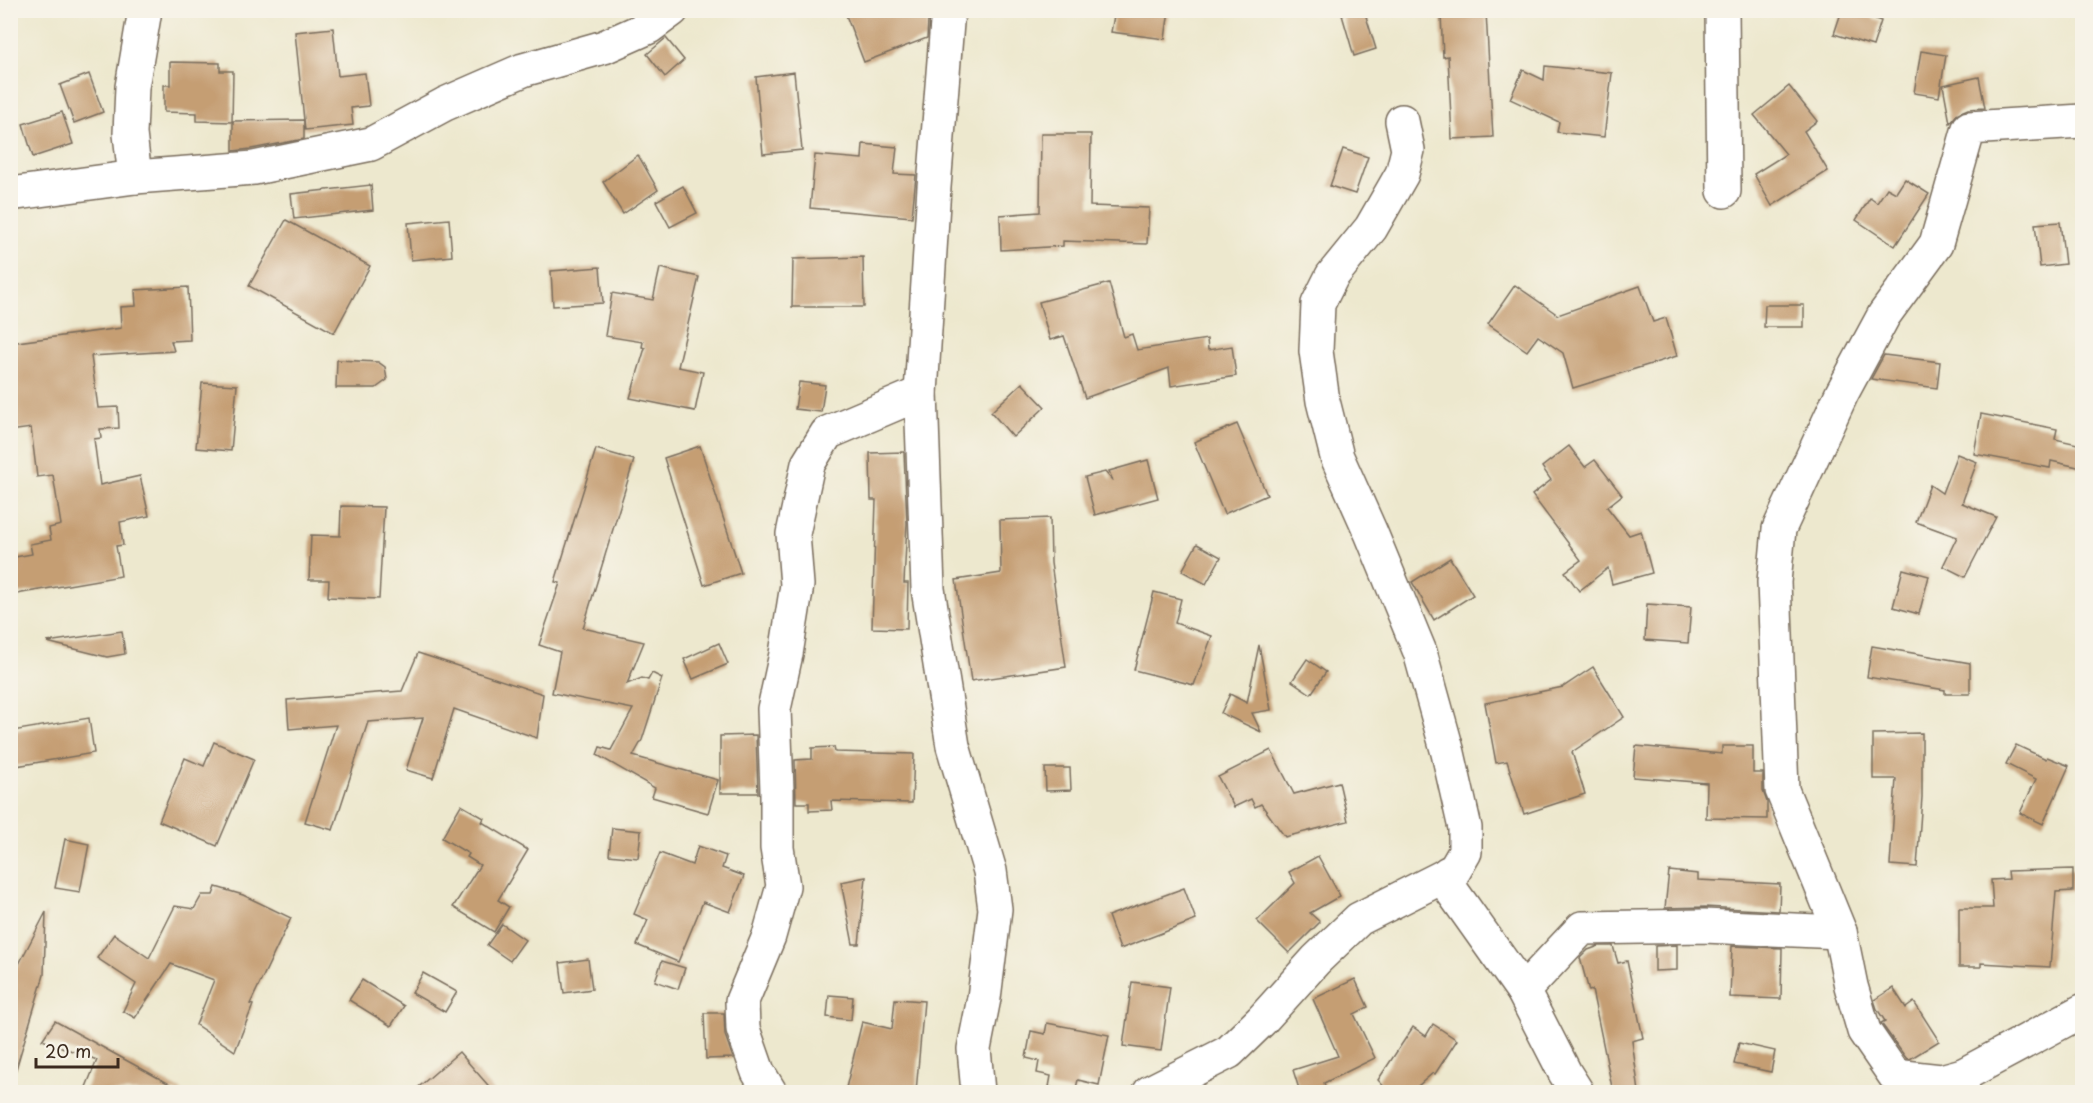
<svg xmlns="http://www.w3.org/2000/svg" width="2093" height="1103" viewBox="0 0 2093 1103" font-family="'Playpen Sans',sans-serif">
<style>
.building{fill:#c59e73}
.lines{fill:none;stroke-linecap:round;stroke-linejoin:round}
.street-casing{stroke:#796c5c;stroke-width:36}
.street{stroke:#fff;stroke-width:33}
</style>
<rect width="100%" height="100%" fill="#f7f3e8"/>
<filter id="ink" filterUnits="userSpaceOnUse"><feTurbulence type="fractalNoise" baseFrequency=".0167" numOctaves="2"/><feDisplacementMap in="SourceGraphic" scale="12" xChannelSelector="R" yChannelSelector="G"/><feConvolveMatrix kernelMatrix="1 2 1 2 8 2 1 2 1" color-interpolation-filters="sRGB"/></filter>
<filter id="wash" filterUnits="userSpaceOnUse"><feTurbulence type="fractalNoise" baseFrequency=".008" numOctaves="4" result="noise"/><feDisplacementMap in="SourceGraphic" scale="24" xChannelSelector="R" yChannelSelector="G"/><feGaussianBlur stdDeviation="1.35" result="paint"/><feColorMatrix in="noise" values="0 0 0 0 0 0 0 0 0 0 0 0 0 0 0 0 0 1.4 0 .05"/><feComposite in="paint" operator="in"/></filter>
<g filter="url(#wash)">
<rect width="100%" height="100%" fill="#ede8ce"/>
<g id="blocks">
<g class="building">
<path d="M844,10H924L928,21L927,38L864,62Z"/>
<path d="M1115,10H1169L1165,39L1111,32Z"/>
<path d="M1358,10H1364L1376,49L1354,56L1342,15Z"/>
<path d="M1842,10H1849L1881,21L1873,46L1834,34Z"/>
<path d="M1486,12L1493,137L1452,139L1448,56L1443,57L1441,15Z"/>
<path d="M333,28L338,76L365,73L369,106L351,108L353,125L305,130L295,32Z"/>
<path d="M666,38L684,60L665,77L647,54Z"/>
<path d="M1921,51L1946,55L1939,97L1914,93Z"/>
<path d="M170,62L220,63V71H233L232,122L197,121V113L164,112V85H170Z"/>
<path d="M1545,66L1612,73L1604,137L1557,132L1559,122L1510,99L1523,70L1544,80Z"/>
<path d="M794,72L802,150L763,154L756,77Z"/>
<path d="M89,74L103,112L74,123L60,85Z"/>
<path d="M1979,77L1985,108L1968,109L1958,113L1950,123L1943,85Z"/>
<path d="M1789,86L1817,121L1804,131L1828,171L1772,206L1754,174L1786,154L1754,115Z"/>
<path d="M62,112L73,144L33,157L23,124Z"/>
<path d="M304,120V139L251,149L233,151V121Z"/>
<path d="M1041,134H1091L1090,206L1149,208L1147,244L1063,241V246L1001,250L1000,215L1040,212Z"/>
<path d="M863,144L897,147L894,174L916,175L912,217L810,208L815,155L862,159Z"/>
<path d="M1343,149L1368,157L1355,194L1330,186Z"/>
<path d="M638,155L658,190L623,214L603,182Z"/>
<path d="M1905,179L1929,194L1895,246L1856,220L1870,198L1877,203L1887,188L1896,193Z"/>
<path d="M371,185L373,210L294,219L291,194Z"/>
<path d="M683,186L697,213L670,227L656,201Z"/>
<path d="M449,219L452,256L411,260L408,223Z"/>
<path d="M286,220L370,266L334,333L249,286Z"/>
<path d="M2060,222L2065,264L2040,267L2035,224Z"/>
<path d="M863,257L864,307H792L793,259Z"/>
<path d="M600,267L603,303L553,306L551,271Z"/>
<path d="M660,268L699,277L678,367L703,372L695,411L630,398L645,348L642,347L643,342L605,336L612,293L653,300Z"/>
<path d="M1109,283L1124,337L1132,334L1137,350L1207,339L1208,350L1232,346L1236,376L1171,386L1169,368L1085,398L1064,336L1050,340L1039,302Z"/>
<path d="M1515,285L1558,315L1640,286L1653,322L1666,318L1677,356L1573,388L1563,353L1538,336L1527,351L1488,324Z"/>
<path d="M188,287L190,340L171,341L174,351L91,356L98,408L118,407L119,428L100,429L101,438L94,439L100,485L140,476L149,516L120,522L123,545L116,546L121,576L10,595V558L32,554L30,544L51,540L49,528L61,525L53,475L37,477L31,428L10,431V343L121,328L120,307L136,306L135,290Z"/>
<path d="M1765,305H1804V327H1764Z"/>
<path d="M1884,355L1940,362L1937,388L1871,379Z"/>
<path d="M337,360L378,362L385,367L387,380L376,388H336Z"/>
<path d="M799,382L825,385L821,412L795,409Z"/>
<path d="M202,383L237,385L231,451L196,448Z"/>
<path d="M1022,383L1045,407L1013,437L991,412Z"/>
<path d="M1981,414L2057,429L2055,439L2082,445V468L2051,461L2050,468L1974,454Z"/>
<path d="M1237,424L1267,495L1224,514L1194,442Z"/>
<path d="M700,446L741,573L704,585L664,458Z"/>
<path d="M1569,446L1585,467L1595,460L1622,495L1607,507L1629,535L1641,531L1652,573L1612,584L1608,568L1579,591L1565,572L1581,560L1532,495L1551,480L1542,467Z"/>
<path d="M596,449L634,460L583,628L644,642L627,684L642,678L648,680L652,673L662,678L642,740L633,756L718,780L708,813L652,797L655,788L597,755L600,747L611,750L633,709L552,693L560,652L539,645L560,583L555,582Z"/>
<path d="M904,452L907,523L904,583H908L907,629L872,628L876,500H871L870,453Z"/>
<path d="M1957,454L1977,462L1962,503L1996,517L1965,577L1943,566L1957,537L1916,522L1930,485L1942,493Z"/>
<path d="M1148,460L1158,498L1095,515L1085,477L1105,472L1113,481L1109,471Z"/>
<path d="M341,506L384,507L379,599L328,597L329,580H309L311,535L340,536Z"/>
<path d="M1050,518L1051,563L1066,667L971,681L956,580L1001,573L1000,520Z"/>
<path d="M1197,544L1221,557L1206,584L1182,571Z"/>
<path d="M1450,558L1473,595L1434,620L1412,582Z"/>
<path d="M1903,569L1929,576L1919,614L1893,607Z"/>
<path d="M1154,592L1181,599L1175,623L1212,636L1194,685L1134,670Z"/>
<path d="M1647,604L1691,607L1688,643L1645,640Z"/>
<path d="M122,631L125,654L107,657L47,642Z"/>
<path d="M719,643L728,664L693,679L684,659Z"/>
<path d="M1259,645L1271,710L1252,713L1261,732L1221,713L1230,694L1247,703Z"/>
<path d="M1872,646L1970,663V694H1945V690L1867,677Z"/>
<path d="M418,653L543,694L537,738L454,709L433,778L406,770L423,718L368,722L333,830L305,822L336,725L289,729L287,700L402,691Z"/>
<path d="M1307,659L1326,672L1311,694L1292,681Z"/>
<path d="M1593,667L1624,717L1572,752L1585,794L1524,814L1507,761L1496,763L1485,703L1563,687Z"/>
<path d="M89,718L94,753L10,767V746L14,745L12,731Z"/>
<path d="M1922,733V797L1917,867L1890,865L1896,779H1873V734Z"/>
<path d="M756,735L758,793H720V736Z"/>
<path d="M214,742L254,759L217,846L159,821L185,758L204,766Z"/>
<path d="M2016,745L2046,759L2047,757L2069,766L2043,824L2020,813L2036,779L2006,764Z"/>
<path d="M1636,746L1722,754V746H1753V773H1763V791L1767,802V819L1706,818L1707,783L1633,777Z"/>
<path d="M834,747L835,752L914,754L912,803L831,801L832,810L809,811V803H796L795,760L812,759V748Z"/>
<path d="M1271,750L1294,794L1339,782L1348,821L1285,837L1261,804L1255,807L1251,799L1234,807L1218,777Z"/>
<path d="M1045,768H1070L1071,790L1046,791Z"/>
<path d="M461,805L484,818L482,822L528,850L498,900L509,907L494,932L453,907L480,865L467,857L469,854L442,838Z"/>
<path d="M612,828L641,831L638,858L609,855Z"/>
<path d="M65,839L89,844L80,892L55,888Z"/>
<path d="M698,846L726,856L722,868L744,876L730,912L703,902L678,962L637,945L648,920L634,914L660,853L692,865Z"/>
<path d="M1318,856L1340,896L1310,913L1320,922L1289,953L1257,921L1295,883L1289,872Z"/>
<path d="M2073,869V891L2056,892L2050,967L1981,963V967H1959V908H1993L1991,880L2009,879L2008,871Z"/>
<path d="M1669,871L1698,874V880L1780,884L1779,911L1705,907L1665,908Z"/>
<path d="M866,877L859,944H853L841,882Z"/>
<path d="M216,887L243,895L291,918L250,1004L253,1005L235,1051L196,1025L214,980L171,964L135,1018L123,1011L136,984L97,958L114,934L149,958L175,906L194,909L202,895H213Z"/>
<path d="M1184,888L1196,920L1120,949L1108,916Z"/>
<path d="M46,912L44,975L16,1069L10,1068V964L18,966Z"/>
<path d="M502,924L525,940L510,961L487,945Z"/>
<path d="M1677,945V970L1655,971V946Z"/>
<path d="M1599,946H1613L1618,963L1627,961L1643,1038L1632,1041L1639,1092H1613L1592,990L1589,991L1580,958L1588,950Z"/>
<path d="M1732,946L1782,948L1781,999L1730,997Z"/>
<path d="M588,959L592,989L564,993L560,963Z"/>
<path d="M662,961L685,968L678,989L655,981Z"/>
<path d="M423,973L457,992L445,1012L412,993Z"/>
<path d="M1355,979L1368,1007L1354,1014L1375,1058L1324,1083L1327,1092H1300L1293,1070L1338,1056L1313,999Z"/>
<path d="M362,980L404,1006L391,1026L349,1000Z"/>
<path d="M1132,982L1170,987L1161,1051L1123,1046Z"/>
<path d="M1893,988L1906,1008L1914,1002L1939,1041L1910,1059L1906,1058L1881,1023L1885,1021L1877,1009L1874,1000Z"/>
<path d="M829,995L853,997L851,1020L827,1017Z"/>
<path d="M895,999L924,1001L916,1092H845L862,1022L892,1029Z"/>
<path d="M704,1013H724L725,1035L733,1058L706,1059Z"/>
<path d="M55,1021L102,1047L184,1092H84L97,1060L42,1040Z"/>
<path d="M1047,1023L1109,1035L1099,1085L1078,1080L1075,1092L1049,1087L1051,1076L1037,1073L1039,1061L1026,1058L1031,1031L1045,1034Z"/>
<path d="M1433,1024L1457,1040L1435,1074L1433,1073L1411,1092H1389L1378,1080L1413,1027L1426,1036Z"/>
<path d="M1739,1043L1775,1051L1771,1072L1734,1064Z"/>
<path d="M459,1052L494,1092H413Z"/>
</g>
</g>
</g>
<g filter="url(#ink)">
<use href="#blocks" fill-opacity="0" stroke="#796c5c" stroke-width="1.5"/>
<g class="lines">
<g class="street-casing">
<g id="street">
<path d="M948,10L934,187L921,393L928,589L953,746L990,871L995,909L984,998L974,1049L978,1092"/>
<path d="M1722,10L1724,191"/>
<path d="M135,177L130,134L132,87L145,10"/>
<path d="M10,194L135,177L254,168L371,144L445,104L523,70L604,47L649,27L672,10"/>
<path d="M1448,873L1452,891L1523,991L1565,1073L1577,1092"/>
<path d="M1523,991L1582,928L1704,926L1840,932"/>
<path d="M1963,1075L1941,1081L1895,1076L1864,1031L1851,986L1840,932L1782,790L1774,582L1779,529L1842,393L1884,315L1936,244L1969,128L2082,121"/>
<path d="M770,1092L758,1072L743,1029L742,1001L769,936L783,886L777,848V791L774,709L786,654L797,585L793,534L808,464L827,433L921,393"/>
<path d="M1150,1092L1229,1052L1261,1021L1316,960L1359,919L1454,871L1465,852V828L1448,753L1420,652L1371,533L1337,457L1323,401L1316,351L1318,304L1332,276L1371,228L1402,174L1408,150L1402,121"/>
<path d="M1962,1092L1963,1075L2082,1011"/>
</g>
</g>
<use href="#street" class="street"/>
</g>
</g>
<rect width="2093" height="1103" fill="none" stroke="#f7f3e8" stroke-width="36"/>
<path d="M36 1058v9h82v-9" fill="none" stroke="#3b2a1e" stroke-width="3"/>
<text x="45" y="1058" font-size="18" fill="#3b2a1e" stroke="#f7f3e8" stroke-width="4.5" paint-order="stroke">20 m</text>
</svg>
